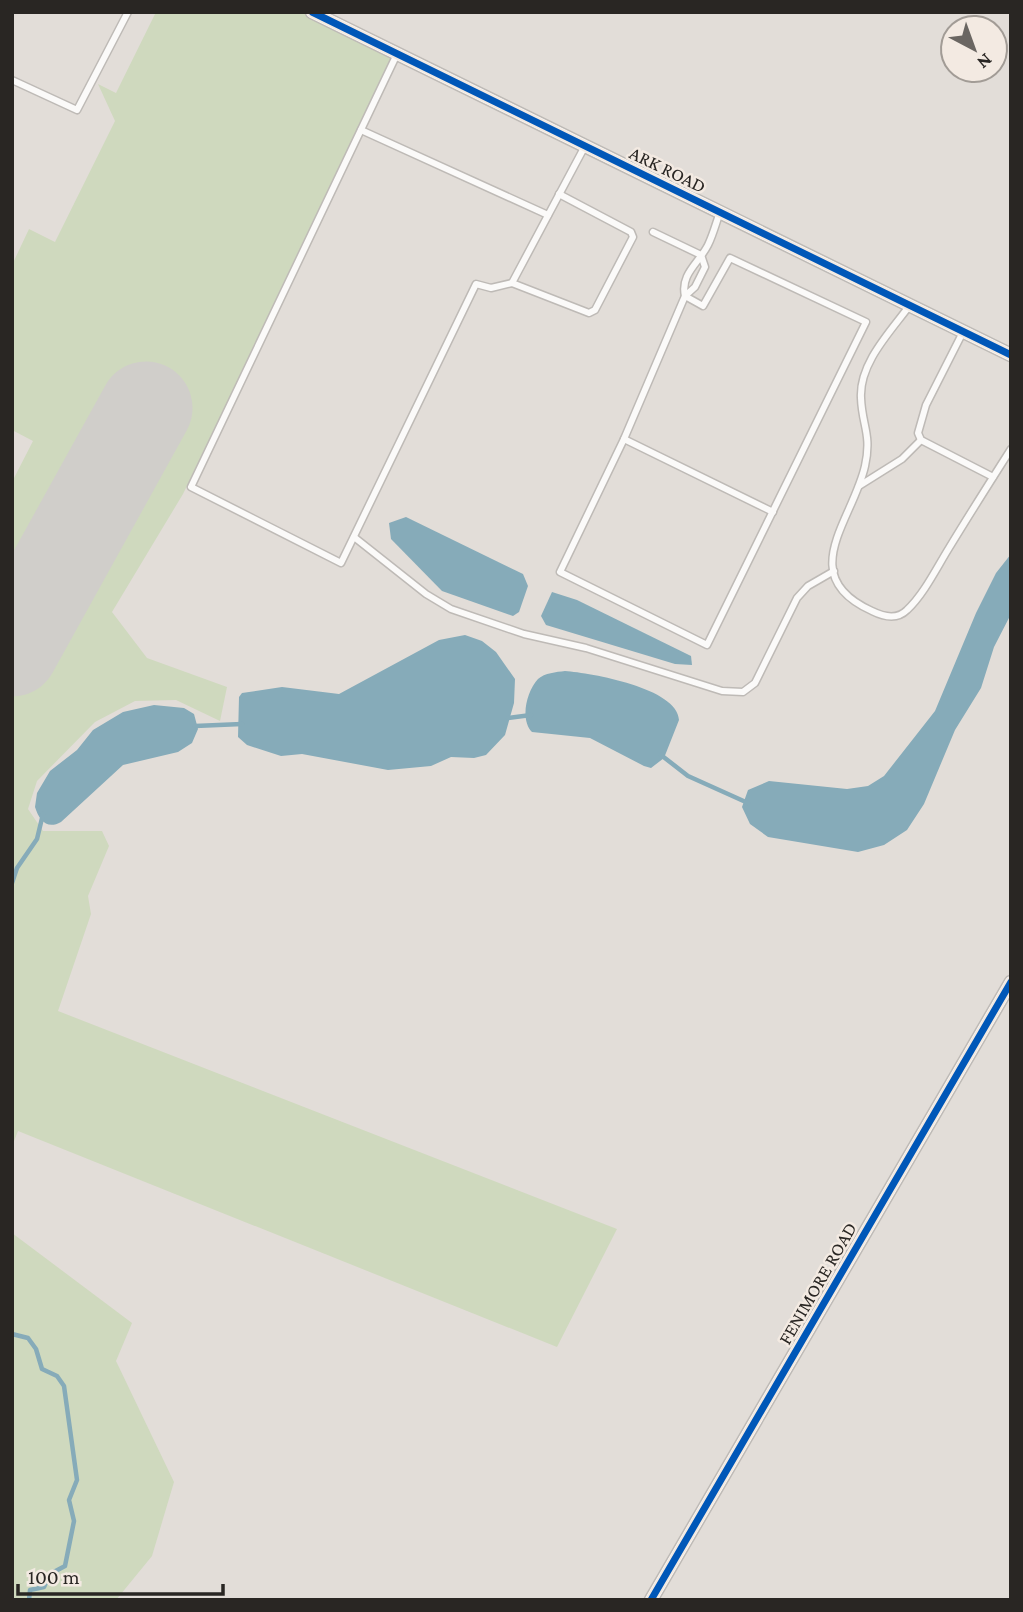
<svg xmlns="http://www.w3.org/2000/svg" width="1023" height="1612" viewBox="0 0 1023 1612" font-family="'Crimson Pro',serif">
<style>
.green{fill:#cfd9be}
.water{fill:#86abb9}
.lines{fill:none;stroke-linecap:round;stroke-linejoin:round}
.stream{stroke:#86abb9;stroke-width:4.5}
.runway{stroke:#d0ceca;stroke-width:93}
.lane-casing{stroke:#bebab6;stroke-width:9}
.street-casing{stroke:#bebab6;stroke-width:15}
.lane{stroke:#fbfaf9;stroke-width:6}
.street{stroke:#fbfaf9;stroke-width:12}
.cycleway-casing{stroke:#f3eae2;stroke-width:11}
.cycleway{stroke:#0057b8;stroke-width:7}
.labels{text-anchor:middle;stroke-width:5;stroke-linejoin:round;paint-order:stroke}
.street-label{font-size:19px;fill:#292623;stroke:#f3eae2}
</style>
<rect width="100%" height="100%" fill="#e2ddd8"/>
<g class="green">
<path d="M156,12H313L399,55L183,494L112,612L147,658L227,687L220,721L176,700L135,701L95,722L37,781L28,809L43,831H102L109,846L88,896L91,914L58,1011L617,1229L557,1347L18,1131L12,1146V482L33,441L12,430V265L29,229L55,242L115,121L98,84L116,93Z"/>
<path d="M12,1233L132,1323L116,1361L174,1482L152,1556L116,1600H12Z"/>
</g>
<g class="water">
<path d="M406,517L523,574L528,586L519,612L513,616L442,591L391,539L389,523Z"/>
<path d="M1011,554V614L994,647L981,688L955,730L924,804L907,830L884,845L858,852L768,837L750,824L742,807L748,790L769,781L847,789L868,786L884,776L935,711L976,613L996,573Z"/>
<path d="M552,592L577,600L691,656L692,665L675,664L546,625L541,616Z"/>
<path d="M465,635L482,641L496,652L515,679L514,703L505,735L486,755L474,758L451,757L431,766L388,770L302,754L281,756L247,745L238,737L239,697L242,693L282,687L339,694L439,640Z"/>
<path d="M565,671C591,673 678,688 679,720L664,758L651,768L644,766L590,738L532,732C520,720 526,692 538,679C545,673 556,672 565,671Z"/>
<path d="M154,705L184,708L194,714L198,729L192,743L178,752L123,765L61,822C47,830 39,820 35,807L37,793L50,771L77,750L93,730L123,712Z"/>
</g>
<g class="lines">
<g class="stream">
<path d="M508,718L531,715"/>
<path d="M195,726L242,724"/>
<path d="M661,755L688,776L748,803"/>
<path d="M12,883L17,868L37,839L43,814"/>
<path d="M12,1334L28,1338L36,1349L42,1369L57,1376L64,1386L77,1480L69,1500L74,1521L65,1566L50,1574L44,1587L30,1590L29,1600"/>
</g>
<path class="runway" d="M12,650L146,408"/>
<g class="lane-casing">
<g id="lane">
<path d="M397,54L191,487L341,563L476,284L491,288L512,283L585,146"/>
<path d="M12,80L77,110L128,12"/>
<path d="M361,130L548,215"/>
<path d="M653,232L701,255L705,267L695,287L685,296L624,439L560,572L707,645L866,322L730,258L703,306L685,296"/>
<path d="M512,283L589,313L595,310L633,237L631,232L559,194"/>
<path d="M685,296C680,274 699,263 708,245C713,235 716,223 720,212"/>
<path d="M910,305C891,331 859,363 861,398C862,426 872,434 865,466C853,520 794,576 872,611C884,617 897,620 907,610C924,594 936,569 949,548C969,515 990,482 1011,449"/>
<path d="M963,332L926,405L918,433L921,440L993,477"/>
<path d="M624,439L773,512"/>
<path d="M859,486L902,459L921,440"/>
<path d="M354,537L426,594L451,609L524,634L586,648L722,691L743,692L755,683L797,598L808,586L834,571"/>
</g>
</g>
<g class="street-casing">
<g id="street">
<path d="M312,12L1011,355"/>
<path d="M651,1600L1011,982"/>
</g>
</g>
<use href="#lane" class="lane"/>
<use href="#street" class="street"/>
<g class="cycleway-casing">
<g id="cycleway">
<path d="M312,12L1011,355"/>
<path d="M651,1600L1011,982"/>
</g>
</g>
<use href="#cycleway" class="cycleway"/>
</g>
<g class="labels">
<g class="street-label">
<text transform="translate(668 169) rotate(26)" y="7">ARK ROAD</text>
<text transform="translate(817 1283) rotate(-60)" y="7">FENIMORE ROAD</text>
</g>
</g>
<rect width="1023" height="1612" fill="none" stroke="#292623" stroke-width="28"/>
<g transform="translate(974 49) rotate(139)"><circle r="33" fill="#f3eae2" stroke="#a29c96" stroke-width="2"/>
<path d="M0-5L12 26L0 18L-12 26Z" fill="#6a6662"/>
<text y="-10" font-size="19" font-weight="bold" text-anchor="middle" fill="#292623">N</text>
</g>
<path d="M18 1584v10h205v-10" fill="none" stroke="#292623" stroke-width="3.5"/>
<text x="28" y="1584" font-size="21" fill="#292623" stroke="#f3eae2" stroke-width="5" paint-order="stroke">100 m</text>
</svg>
